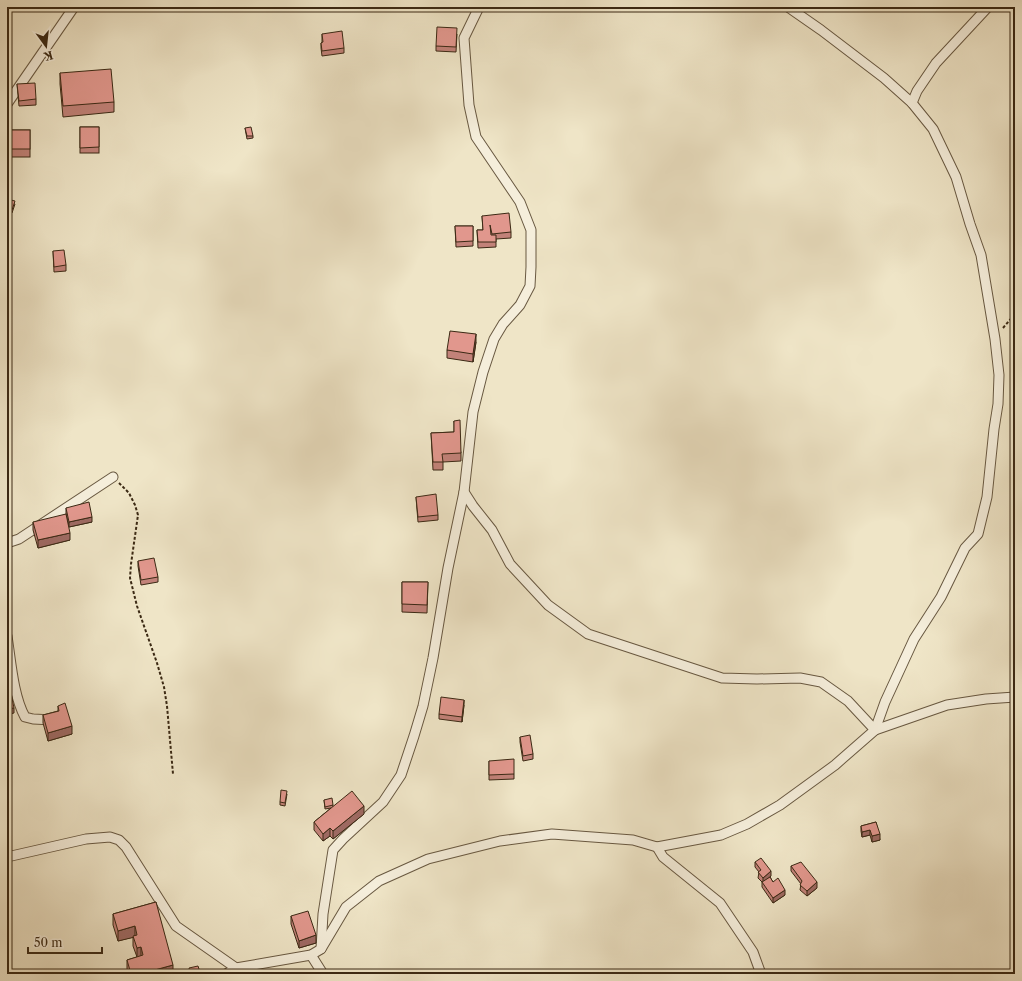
<svg xmlns="http://www.w3.org/2000/svg" width="1022" height="981" viewBox="0 0 1022 981" font-family="'Libre Caslon Text',serif">
<style>
.lines{fill:none;stroke-linecap:round;stroke-linejoin:round}
.minor-casing{stroke:#685841;stroke-width:11}
.path{stroke:#3b2914;stroke-width:2;stroke-dasharray:3 2;stroke-linecap:butt}
.minor{stroke:#f5eedb;stroke-width:9}
.wall{fill:#c28279;stroke:#3b2914}
.shaded-wall{fill:#9e6a63;stroke:#3b2914}
.building{fill:#e1978d;stroke:#3b2914}
</style>
<rect width="100%" height="100%" fill="#efe5c7"/>
<filter id="stains"><feTurbulence type="fractalNoise" baseFrequency=".005" numOctaves="4"/><feColorMatrix values="0 0 0 0 .2 0 0 0 0 .09 0 0 0 0 .02 0 0 0 .5 -.17"/></filter>
<radialGradient id="worn" r=".72"><stop offset=".6" stop-color="#630" stop-opacity="0"/><stop offset="1" stop-color="#630" stop-opacity=".3"/></radialGradient>
<g class="lines">
<g class="minor-casing">
<g id="minor">
<path d="M788,7L821,30L884,78L912,103L933,129L956,177L970,224L981,255L995,339L999,375L998,404L994,429L987,497L978,534L965,548L941,597L914,639L885,702L875,730"/>
<path d="M912,103L917,91L936,63L988,7"/>
<path d="M7,104L74,7"/>
<path d="M464,492L473,506L492,530L510,564L548,605L588,634L722,678L757,679L800,678L821,682L848,701L875,730"/>
<path d="M7,543L19,539L113,477"/>
<path d="M7,636C11,661 13,695 25,717L33,719L53,720"/>
<path d="M657,847L663,857L720,903L753,952L761,974"/>
<path d="M7,857L86,839L110,837L119,840L126,847L176,926L236,968"/>
<path d="M321,949L323,914L333,850L343,839L383,802L401,775L414,736L423,706L433,658L448,568L464,492L473,412L483,372L494,339L503,324L520,305L530,286L531,267V230L520,202L476,137L469,105L464,38L479,7"/>
<path d="M311,955L323,974"/>
<path d="M226,974L236,968L311,955L321,949L346,907L379,881L428,859L500,841L552,834L633,840L657,847L721,835L747,824L780,805L835,765L875,730L947,705L986,699L1015,697"/>
</g>
</g>
<g class="path">
<path d="M1003,328L1015,314"/>
<path d="M119,483L129,493L135,505L138,515L131,564L130,578L137,606L157,663L164,687L167,706L173,774"/>
</g>
<use href="#minor" class="minor"/>
</g>
<g class="wall">
<path d="M322,34L344,48V53L322,56L321,48V43L322,42Z"/>
<path d="M457,34L456,52L436,51V46Z"/>
<path d="M60,73L114,102V112L63,117L60,84Z"/>
<path d="M17,84L36,99V105L19,106Z"/>
<rect x="80" y="127" width="19" height="26"/>
<path d="M245,128L253,136V138L247,139Z"/>
<rect x="7" y="130" width="23" height="27"/>
<path d="M7,200L15,204L12,213L7,211Z"/>
<path d="M482,216L511,232V238L496,239V247L478,248L477,230H483Z"/>
<path d="M455,226H473V246L456,247Z"/>
<path d="M53,251L66,265V271L54,272Z"/>
<path d="M476,342L473,362L447,358V350Z"/>
<path d="M454,421L461,453V461L443,462V470H433L431,433L454,432Z"/>
<path d="M416,497L438,515V520L418,522Z"/>
<path d="M66,508L92,522L69,527L66,513Z"/>
<path d="M33,522L70,540L38,548L33,530Z"/>
<path d="M138,561L158,577V582L141,585L138,566Z"/>
<path d="M402,582H428L427,613L402,612Z"/>
<path d="M464,705L462,722L439,719V714Z"/>
<path d="M58,706L72,734L48,741L43,723V715L58,711Z"/>
<path d="M520,737L533,754V759L523,761L520,742Z"/>
<path d="M489,761L514,774V779L489,780Z"/>
<path d="M287,794L285,806L280,805V802Z"/>
<path d="M324,800L333,805V807L364,814L333,839L330,836L323,841L314,830V822L331,808L325,809Z"/>
<path d="M876,822L880,840L872,842L870,835L862,837L861,831V826Z"/>
<path d="M755,862L771,876L770,877L773,882L785,895L773,903L762,887V882L758,878L759,872L755,867Z"/>
<path d="M791,866L817,888L807,896L800,890L801,884L791,871Z"/>
<path d="M156,902L173,974H128L127,970V960L137,957L133,946V937L118,941L113,925V914Z"/>
<path d="M291,916L316,943L299,948L291,924Z"/>
</g>
<g class="shaded-wall">
<path d="M476,334V342L473,362V354Z"/>
<path d="M92,517V522L69,527V522Z"/>
<path d="M70,533V540L38,548V540Z"/>
<path d="M464,700V705L462,722V717Z"/>
<path d="M14,708V713L7,715V709Z"/>
<path d="M72,726V734L48,741V733Z"/>
<path d="M364,806V814L333,839V831Z"/>
<path d="M330,828V836L323,841V834Z"/>
<path d="M870,830V835L862,837V832Z"/>
<path d="M880,834V840L872,842V836Z"/>
<path d="M771,871V876L763,883V878Z"/>
<path d="M817,882V888L807,896V891Z"/>
<path d="M785,890V895L773,903V898Z"/>
<path d="M135,926V937L118,941V931Z"/>
<path d="M316,935V943L299,948V941Z"/>
<path d="M141,947V957L137,958V948Z"/>
<path d="M173,965V974H140Z"/>
</g>
<g class="building">
<path d="M437,27L457,28L456,47L436,46Z"/>
<path d="M342,31L344,48L322,51L321,43L323,42L322,34Z"/>
<path d="M111,69L114,102L63,106L60,73Z"/>
<path d="M35,83L36,99L19,101L17,84Z"/>
<path d="M80,127H99V147L80,148Z"/>
<path d="M251,127L253,136H247L245,128Z"/>
<rect x="7" y="130" width="23" height="19"/>
<path d="M7,199L15,201L12,210L7,209Z"/>
<path d="M509,213L511,232L492,234L490,225L491,235H496V242H478L477,230H483L482,216Z"/>
<path d="M455,226H473V241L456,242Z"/>
<path d="M64,250L66,265L54,267L53,251Z"/>
<path d="M450,331L476,334L473,354L447,350Z"/>
<path d="M460,420L461,453L442,454L443,462H433L431,433L454,432V421Z"/>
<path d="M436,494L438,515L418,517L416,497Z"/>
<path d="M89,502L92,517L69,522L66,508Z"/>
<path d="M66,514L70,533L38,540L33,522Z"/>
<path d="M154,558L158,577L141,580L138,561Z"/>
<path d="M402,582H428L427,605L402,604Z"/>
<path d="M11,693L14,708L7,709V694Z"/>
<path d="M441,697L464,700L462,717L439,714Z"/>
<path d="M65,703L72,726L48,733L43,715L59,711L58,706Z"/>
<path d="M530,735L533,754L523,756L520,737Z"/>
<path d="M514,759V774L489,775V761Z"/>
<path d="M281,790L287,791L285,803L280,802Z"/>
<path d="M352,791L364,806L333,831L330,828L323,834L314,822Z"/>
<path d="M332,798L333,805L325,807L324,800Z"/>
<path d="M876,822L880,834L872,836L870,830L862,832L861,826Z"/>
<path d="M761,858L771,871L763,878L758,872L761,870L755,862Z"/>
<path d="M801,862L817,882L807,891L800,885L802,881L791,866Z"/>
<path d="M770,877L773,882L778,878L785,890L773,898L762,882Z"/>
<path d="M156,902L173,965L140,974H131L127,960L143,955L141,947L137,948L133,936L137,935L135,926L118,931L113,914Z"/>
<path d="M308,911L316,935L299,941L291,916Z"/>
<path d="M198,966L200,972L194,974H190L189,968Z"/>
</g>
<rect width="1022" height="981" fill="none" stroke="#efe5c7" stroke-width="24"/>
<rect x="8" y="8" width="1006" height="965" fill="none" stroke="#3b2914" stroke-width="2"/>
<rect x="12" y="12" width="998" height="957" fill="none" stroke="#3b2914"/>
<g transform="translate(46 46) rotate(165)" stroke="#f5eedb" stroke-width="3" paint-order="stroke">
<path d="M0-3L7 15L0 10L-7 15Z" fill="#3b2914"/>
<text y="-6" font-size="11" font-weight="bold" text-anchor="middle" fill="#3b2914">K</text>
</g>
<path d="M28 947v6h74v-6" fill="none" stroke="#3b2914" stroke-width="2"/>
<text x="34" y="947" font-size="12" fill="#3b2914" stroke="#f5eedb" stroke-width="3" paint-order="stroke">50 m</text>
<rect width="100%" height="100%" filter="url(#stains)"/>
<rect width="100%" height="100%" fill="url(#worn)"/>
</svg>
